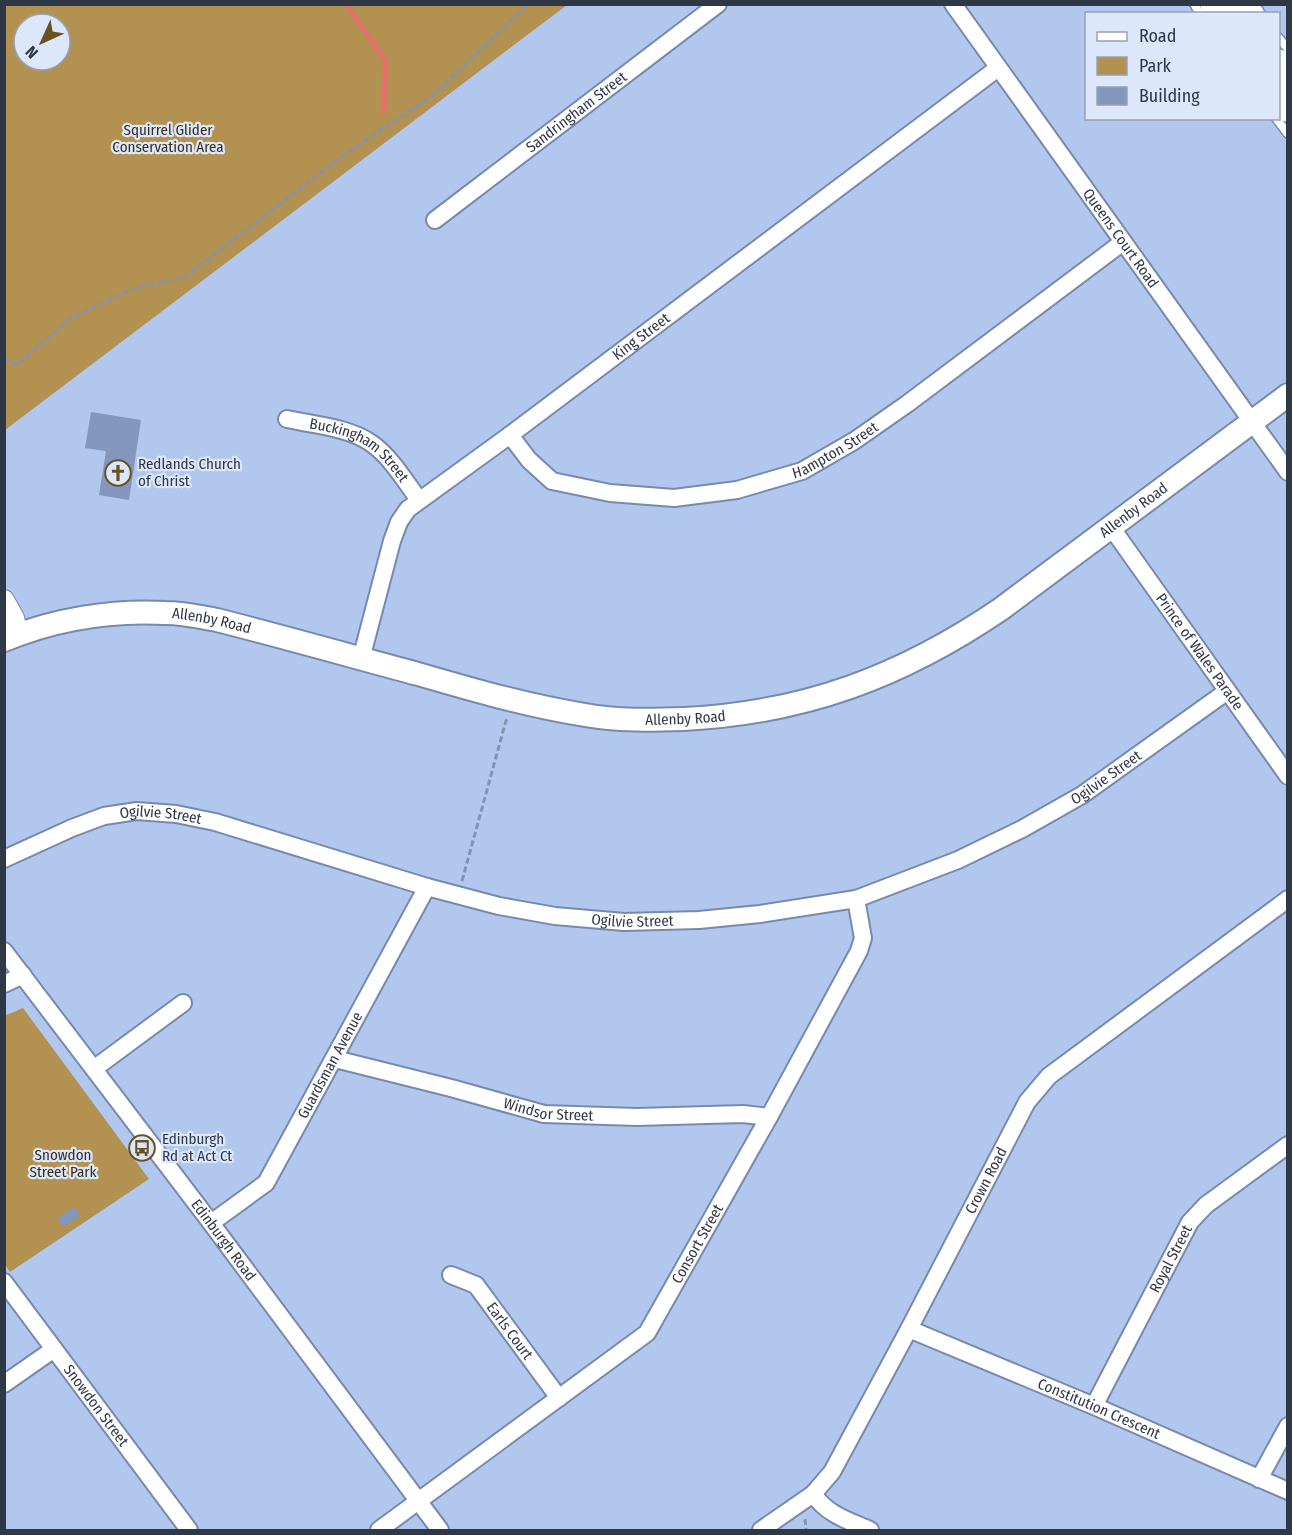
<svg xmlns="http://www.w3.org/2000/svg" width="1292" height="1535" viewBox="0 0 1292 1535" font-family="'Fira Sans Condensed',sans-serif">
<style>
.green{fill:#b39251;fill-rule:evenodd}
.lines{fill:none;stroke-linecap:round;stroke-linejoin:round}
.stream{stroke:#e96e6d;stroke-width:4.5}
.building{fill:#8396bb}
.service-casing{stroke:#778aae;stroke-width:11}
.minor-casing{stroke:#778aae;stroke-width:20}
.tertiary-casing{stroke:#778aae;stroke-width:22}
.secondary-casing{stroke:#778aae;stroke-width:26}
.trunk-casing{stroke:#778aae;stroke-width:30}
.path{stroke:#8393b1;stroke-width:3;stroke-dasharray:6 3;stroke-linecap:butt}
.service{stroke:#fff;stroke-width:8}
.minor{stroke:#fff;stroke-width:16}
.tertiary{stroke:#fff;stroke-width:20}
.secondary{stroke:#fff;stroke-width:22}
.trunk{stroke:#fff;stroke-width:27}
.labels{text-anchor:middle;stroke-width:4.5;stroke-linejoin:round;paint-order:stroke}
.street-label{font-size:15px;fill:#2f3847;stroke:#dce7fb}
.park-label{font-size:15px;fill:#392e1a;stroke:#dce7fb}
.poi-label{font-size:15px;fill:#2f3847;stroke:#dce7fb;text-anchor:start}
</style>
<rect width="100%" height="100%" fill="#b2c7ed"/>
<g class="green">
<path d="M5,4H567V5L5,430ZM24,24H60V60H24Z"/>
<path d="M23,1008L149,1179L10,1272L4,1263V1016Z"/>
</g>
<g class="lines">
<path class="stream" d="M346,4L385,60L384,111"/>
</g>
<g class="building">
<path d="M91,412L141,420L129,500L99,495L106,451L85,448Z"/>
<path d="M75,1207L80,1216L63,1227L58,1218Z"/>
</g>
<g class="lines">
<g class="service-casing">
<g id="service">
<path d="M1194,4L1200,14"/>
<path d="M1255,4L1261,14"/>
<path d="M1278,37L1288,49"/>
<path d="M1276,118L1288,134"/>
</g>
</g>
<g class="minor-casing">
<g id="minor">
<path id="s1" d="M953,4L1288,472"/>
<path id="s2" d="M435,220L718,4"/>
<path id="s3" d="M287,419C313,425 348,427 371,443C391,457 405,481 419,500"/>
<path id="s4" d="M510,435L529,460L552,481L610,493L674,498L737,490L802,471L854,441L907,404L1123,242"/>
<path id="s5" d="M1111,527L1288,776"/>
<path id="s6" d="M361,659L392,541L399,522L408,509L510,435L998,68"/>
<path id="s7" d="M4,859L72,828L104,816L137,811L176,814L215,822L427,887L499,906L555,916L624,922L699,920L760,914L856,899L958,860L1022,829L1082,795L1226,692"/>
<path id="s8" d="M4,951L211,1223L440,1530"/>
<path d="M4,984L23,975"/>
<path id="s9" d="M335,1059L451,1088L544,1114L637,1117L743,1114L769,1117"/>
<path d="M95,1068L183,1003"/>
<path id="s10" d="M211,1223L266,1183L427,887"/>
<path id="s11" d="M451,1275L476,1285L559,1398"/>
<path id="s12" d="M4,1282L189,1530"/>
<path id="s13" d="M909,1329L1094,1406L1288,1491"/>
<path d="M4,1384L54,1349"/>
<path id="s14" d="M1094,1406L1190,1222L1206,1205L1288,1145"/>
<path d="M1259,1479L1288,1426"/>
<path d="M813,1494C828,1515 847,1520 870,1530"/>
<path id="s15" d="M379,1530L647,1333L769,1117L859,951L863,938L856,899"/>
<path id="s16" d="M761,1530L813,1494L832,1472L909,1329L1027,1102L1049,1076L1288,899"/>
</g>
</g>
<g class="tertiary-casing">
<path id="tertiary" d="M4,600L14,618L18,635"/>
</g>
<g class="secondary-casing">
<g id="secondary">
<path id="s17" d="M4,640C55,619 112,610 166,613C183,613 200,617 217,620C284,637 351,656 418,674C473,690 528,706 585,715C617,721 652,720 684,719C804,713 901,677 1001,609L1288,395"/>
</g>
</g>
<g class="trunk-casing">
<g id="trunk">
<path d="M1214,4L1220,14"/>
<path d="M1236,4L1243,14"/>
<path d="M1278,63L1288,75"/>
<path d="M1278,95L1288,108"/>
</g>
</g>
<g class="path">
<path d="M4,358L17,365L71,318L132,289L185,277L345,154L435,94L528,4"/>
<path d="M462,881L507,717"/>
<path d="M805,1519L806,1529"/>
</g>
<use href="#service" class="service"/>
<use href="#minor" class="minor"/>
<use href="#tertiary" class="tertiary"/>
<use href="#secondary" class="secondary"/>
<use href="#trunk" class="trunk"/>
</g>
<defs>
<g id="church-ring" transform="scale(1.35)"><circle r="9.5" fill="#dce7fb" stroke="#695222" stroke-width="1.5"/><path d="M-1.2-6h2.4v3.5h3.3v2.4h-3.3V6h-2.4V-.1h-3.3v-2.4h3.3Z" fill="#695222"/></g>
<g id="bus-ring" transform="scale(1.35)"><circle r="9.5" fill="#dce7fb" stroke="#695222" stroke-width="1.5"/><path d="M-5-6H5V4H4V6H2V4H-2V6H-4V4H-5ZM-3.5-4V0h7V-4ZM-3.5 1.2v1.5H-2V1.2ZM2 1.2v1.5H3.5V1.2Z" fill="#695222"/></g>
</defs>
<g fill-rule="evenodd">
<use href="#church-ring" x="118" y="473"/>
<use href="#bus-ring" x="142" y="1148"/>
</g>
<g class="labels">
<g class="street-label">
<text dy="5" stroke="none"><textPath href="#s2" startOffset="178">Sandringham Street</textPath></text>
<text dy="5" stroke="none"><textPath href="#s1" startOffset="288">Queens Court Road</textPath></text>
<text dy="5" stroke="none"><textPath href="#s6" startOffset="448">King Street</textPath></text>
<text dy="5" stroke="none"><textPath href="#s4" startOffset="356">Hampton Street</textPath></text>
<text dy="5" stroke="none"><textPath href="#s3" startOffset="81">Buckingham Street</textPath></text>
<text dy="5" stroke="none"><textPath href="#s17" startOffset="1202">Allenby Road</textPath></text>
<text dy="5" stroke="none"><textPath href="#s17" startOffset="212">Allenby Road</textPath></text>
<text dy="5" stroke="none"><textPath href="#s5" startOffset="153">Prince of Wales Parade</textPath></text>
<text dy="5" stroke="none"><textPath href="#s17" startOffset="698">Allenby Road</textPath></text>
<text dy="5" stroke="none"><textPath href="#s7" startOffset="1156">Ogilvie Street</textPath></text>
<text dy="5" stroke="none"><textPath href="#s7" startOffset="166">Ogilvie Street</textPath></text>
<text dy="5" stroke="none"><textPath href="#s7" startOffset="652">Ogilvie Street</textPath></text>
<text dy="5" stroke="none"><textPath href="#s10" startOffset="202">Guardsman Avenue</textPath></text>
<text dy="5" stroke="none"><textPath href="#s9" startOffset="220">Windsor Street</textPath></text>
<text dy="5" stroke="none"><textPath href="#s16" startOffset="422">Crown Road</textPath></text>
<text dy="5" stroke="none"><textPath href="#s8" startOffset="363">Edinburgh Road</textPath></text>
<text dy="5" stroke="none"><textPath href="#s15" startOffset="435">Consort Street</textPath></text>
<text dy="5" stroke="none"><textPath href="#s14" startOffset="166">Royal Street</textPath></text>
<text dy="5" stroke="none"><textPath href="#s11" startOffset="84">Earls Court</textPath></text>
<text dy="5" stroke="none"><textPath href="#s12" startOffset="154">Snowdon Street</textPath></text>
<text dy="5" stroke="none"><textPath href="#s13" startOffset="206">Constitution Crescent</textPath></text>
</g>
<g class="park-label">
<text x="168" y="135">Squirrel Glider<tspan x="168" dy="17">Conservation Area</tspan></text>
<text x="63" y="1160">Snowdon<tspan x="63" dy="17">Street Park</tspan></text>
</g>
<g class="poi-label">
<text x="138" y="469">Redlands Church<tspan x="138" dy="17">of Christ</tspan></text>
<text x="162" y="1144">Edinburgh<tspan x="162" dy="17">Rd at Act Ct</tspan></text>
</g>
</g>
<rect width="1292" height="1535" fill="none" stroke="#2f3847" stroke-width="12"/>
<rect x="1085" y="12" width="195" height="108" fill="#dce7fb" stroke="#97a1b3" stroke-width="1.5"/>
<rect x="1097" y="32" width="30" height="9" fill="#ffffff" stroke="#97a1b3" stroke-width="1.5"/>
<text x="1139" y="42" font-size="18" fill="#2f3847">Road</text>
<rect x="1097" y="57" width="30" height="18" fill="#b39251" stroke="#97a1b3" stroke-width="1.5"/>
<text x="1139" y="72" font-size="18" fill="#2f3847">Park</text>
<rect x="1097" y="87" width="30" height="18" fill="#8396bb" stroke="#97a1b3" stroke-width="1.5"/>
<text x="1139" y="102" font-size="18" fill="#2f3847">Building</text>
<g transform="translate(42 42) rotate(225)"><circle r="28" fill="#dce7fb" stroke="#97a1b3" stroke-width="1.5"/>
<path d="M0-4.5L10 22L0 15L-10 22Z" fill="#695222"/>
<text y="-9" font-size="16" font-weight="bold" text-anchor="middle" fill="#2f3847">N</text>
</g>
</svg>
